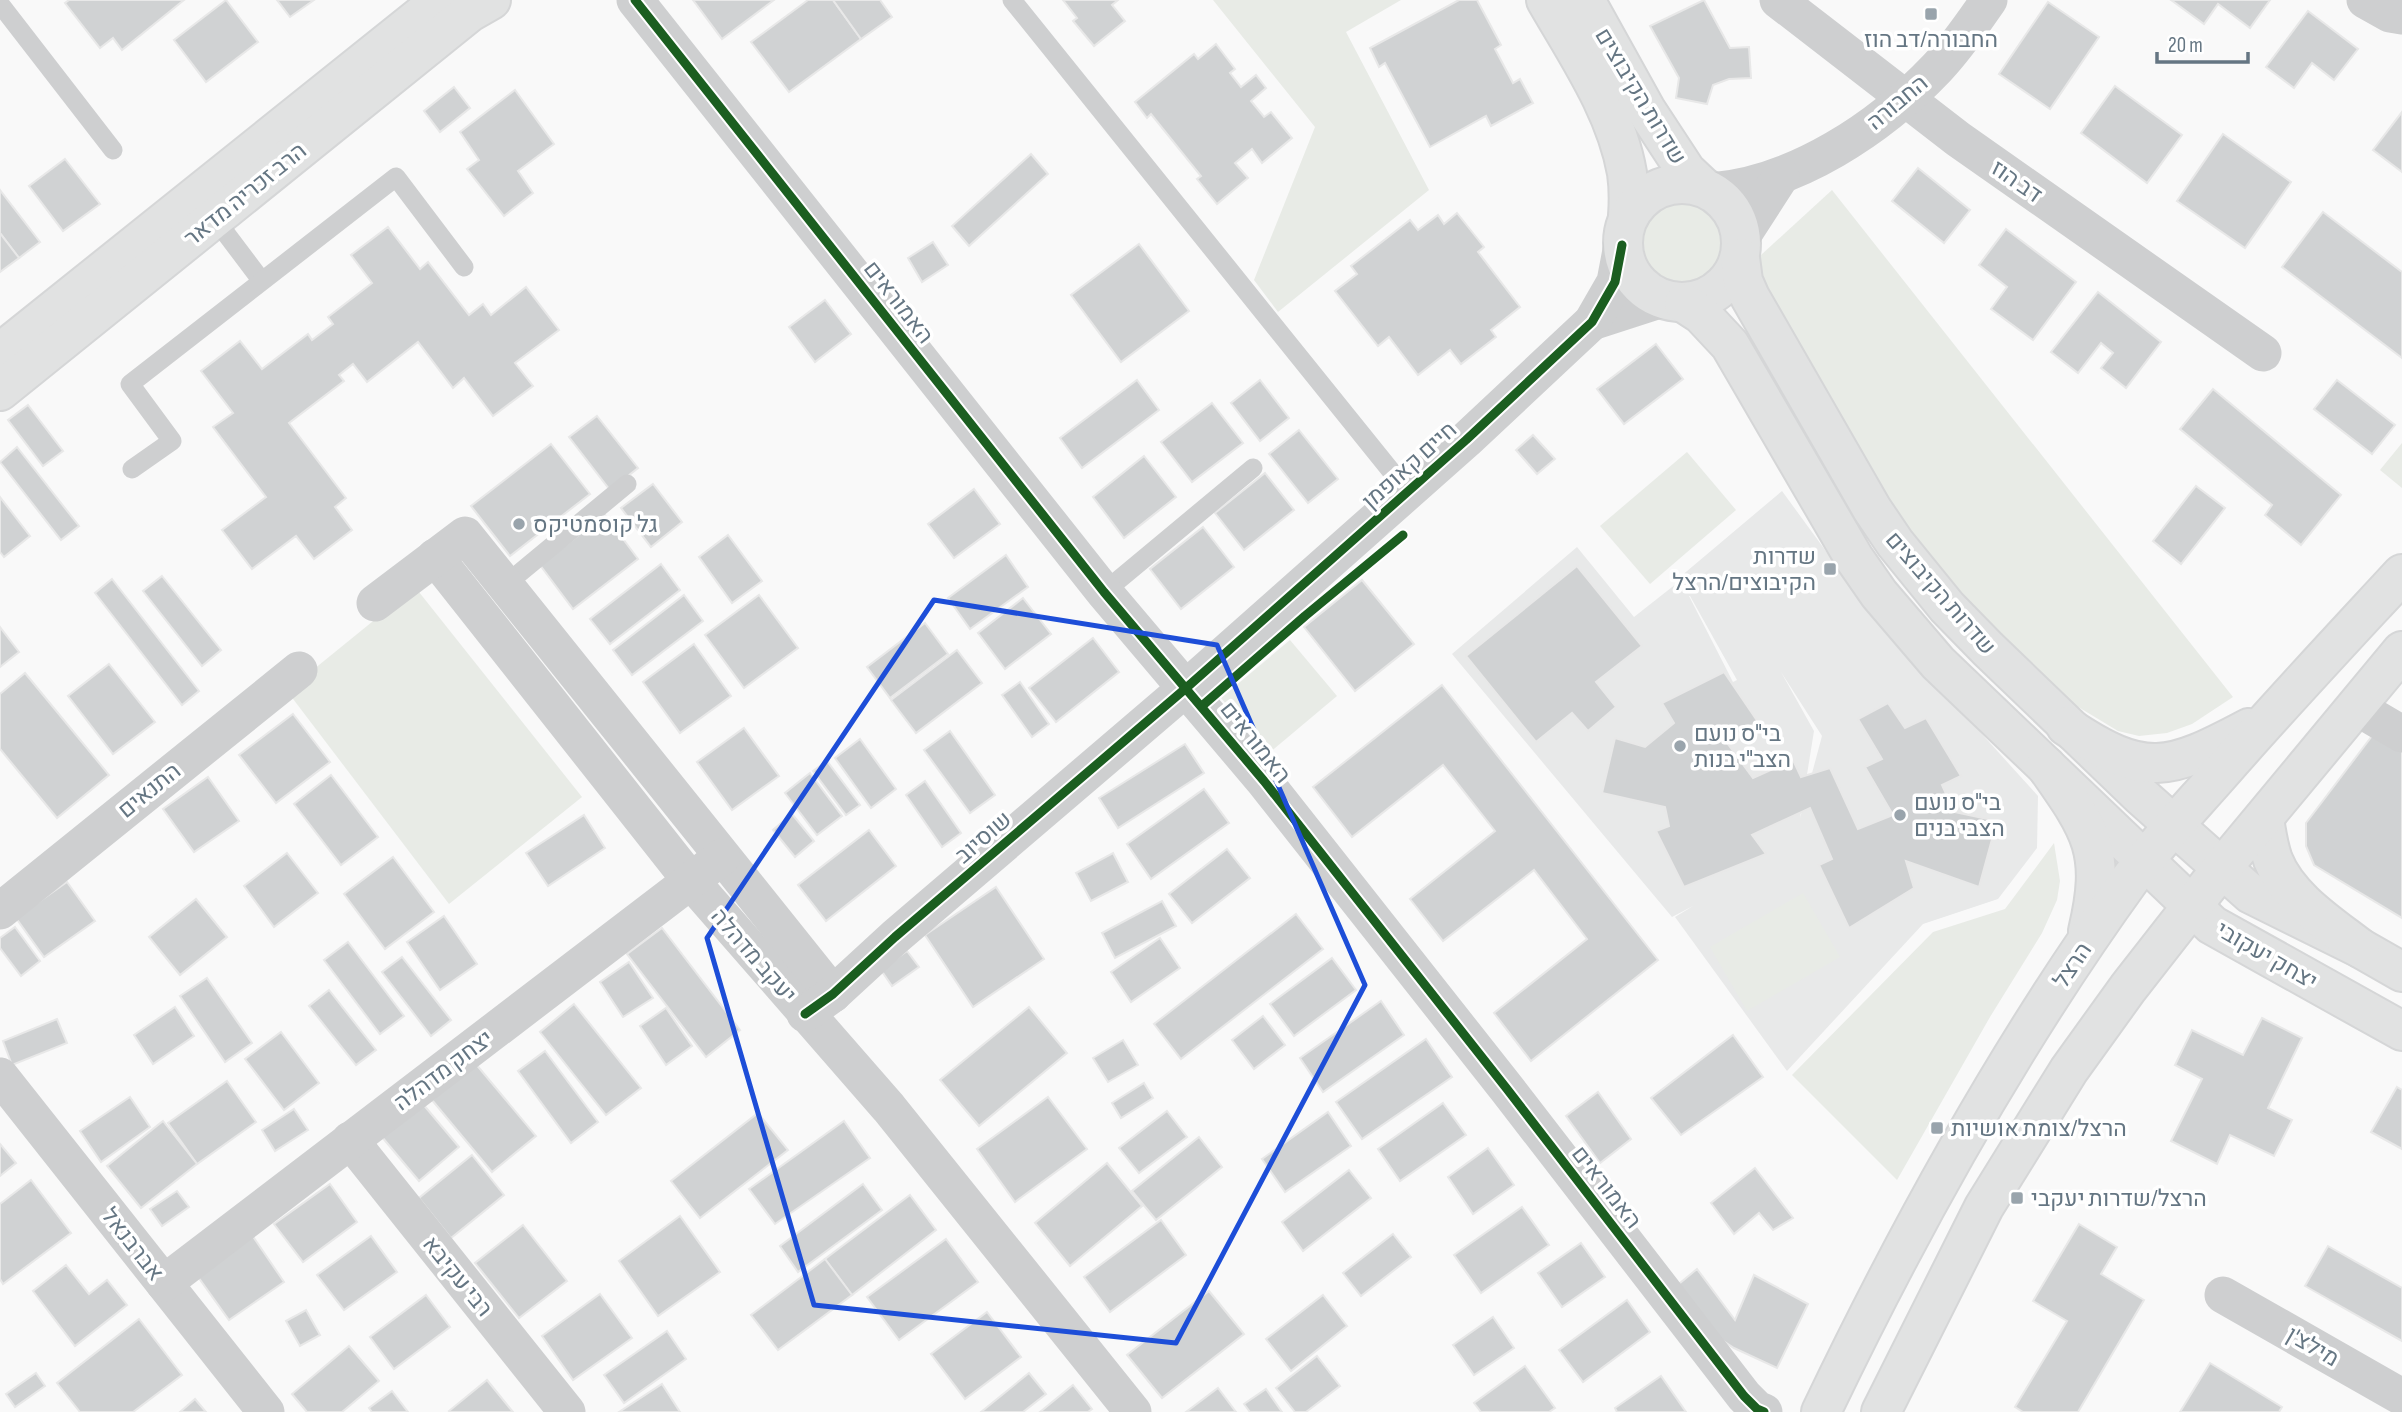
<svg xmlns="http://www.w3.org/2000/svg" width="2402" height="1412" viewBox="0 0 2402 1412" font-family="'Sofia Sans Condensed',Heebo,sans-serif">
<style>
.built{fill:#e8e9e9;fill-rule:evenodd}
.green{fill:#e8ebe6}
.building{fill:#d0d2d3;stroke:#e8e8e8;stroke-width:2}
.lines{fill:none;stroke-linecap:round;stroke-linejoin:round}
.secondary-casing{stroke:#d5d6d7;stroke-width:42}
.primary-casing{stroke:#d5d6d7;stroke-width:42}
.lane{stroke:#cecfd0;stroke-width:19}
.street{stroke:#cecfd0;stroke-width:37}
.secondary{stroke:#e1e2e2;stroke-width:38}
.primary{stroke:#e1e2e2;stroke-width:38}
.cycleway-casing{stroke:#fff;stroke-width:13}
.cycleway{stroke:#1b5e20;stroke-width:9}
.marked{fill:none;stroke:#1d4ed8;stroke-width:5;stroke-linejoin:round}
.poi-dot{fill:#99a4ac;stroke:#fff;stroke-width:2.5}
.labels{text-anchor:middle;stroke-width:7;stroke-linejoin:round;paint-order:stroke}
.poi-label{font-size:23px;fill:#657683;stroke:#fff;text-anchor:start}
.street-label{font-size:23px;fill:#657683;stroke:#fff}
</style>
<rect width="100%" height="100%" fill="#f9f9f9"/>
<path class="built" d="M1782,491L1866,606L2038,796L2037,848L1998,899L1923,924L1787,1071L1675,917L1693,906L1672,917L1452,654L1577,547L1634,617L1681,580L1680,577ZM1689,596H1690L1737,680L1733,682ZM1781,672L1822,736L1800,818L1814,731Z"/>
<g class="green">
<path d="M1213,0H1401L1346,32L1429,190L1278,312L1254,280L1315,127Z"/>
<path d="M1832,190L2233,697L2192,724L2167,733L2139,736L2118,731L2075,705L1937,576L1887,508L1758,280L1761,255Z"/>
<circle cx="1682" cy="243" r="41"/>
<path d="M2402,443V488L2380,470Z"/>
<path d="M1687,452L1736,510L1650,584L1600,526Z"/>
<path d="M415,587L582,797L449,904L287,691Z"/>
<path d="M1290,640L1337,696L1268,754L1221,698Z"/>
<path d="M2054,843L2060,881L2057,900L2042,933L1990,1017L1897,1180L1792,1075L1933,932L2005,909Z"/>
<path d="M1803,893L1840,957L1747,1011L1710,947Z"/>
</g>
<g class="building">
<path d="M69,0H184L122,50L113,38L100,48L65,3Z"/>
<path d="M226,0L258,42L206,82L174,40Z"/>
<path d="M277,0H314L290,17Z"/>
<path d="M693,0H774L722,39Z"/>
<path d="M808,0H833L861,39L789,92L751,42Z"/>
<path d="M833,0H880L892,17L861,39Z"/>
<path d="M1063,0H1118L1112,5L1125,21L1094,46L1073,21L1077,18Z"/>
<path d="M1459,0H1477L1501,45L1495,49L1513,83L1520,79L1533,103L1491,126L1486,116L1430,147L1385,63L1379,67L1370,48Z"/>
<path d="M1704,0L1730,48L1749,47L1751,78L1729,79L1713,85L1707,104L1676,98L1679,78L1650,26Z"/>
<path d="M2171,0H2270L2250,28L2218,4L2204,24Z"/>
<path d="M2048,2L2099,37L2050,109L1999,74Z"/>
<path d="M2308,11L2358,49L2334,80L2312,63L2294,88L2266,67Z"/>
<path d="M1216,44L1235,69L1230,73L1241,87L1256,75L1266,88L1251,101L1264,117L1271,112L1292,138L1262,163L1252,149L1235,163L1248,178L1217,204L1197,179L1201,176L1151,114L1147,118L1135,102L1194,54L1198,59Z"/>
<path d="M2115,86L2182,135L2147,183L2081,133Z"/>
<path d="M454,87L470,108L440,132L424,111Z"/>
<path d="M515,90L554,144L518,171L533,193L504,216L467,169L479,160L460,132Z"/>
<path d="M2402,112V172L2373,150Z"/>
<path d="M2223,134L2291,182L2245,248L2177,201Z"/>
<path d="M1031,154L1048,174L969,246L952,226Z"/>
<path d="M65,159L100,204L63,231L29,186Z"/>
<path d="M1918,168L1970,210L1944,243L1892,201Z"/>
<path d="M0,190L40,242L19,258L0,233Z"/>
<path d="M2323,212L2402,272V358L2282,267Z"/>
<path d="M1457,213L1484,247L1478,252L1520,307L1491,330L1496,337L1461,364L1450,350L1418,375L1389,337L1378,346L1335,291L1357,274L1351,266L1410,220L1418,230L1438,215L1444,224Z"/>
<path d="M388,227L420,269L428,262L469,315L483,304L491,315L526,287L559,330L515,363L533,386L493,416L464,378L453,388L418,342L367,382L353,364L339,375L344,381L289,423L346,498L335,507L352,530L314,559L296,536L252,569L222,530L266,497L213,427L233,413L201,371L240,341L262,369L308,334L312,340L333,324L328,317L372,283L351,255Z"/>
<path d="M2006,229L2076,282L2033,340L1991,309L2007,287L1979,265Z"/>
<path d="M0,233L19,258L0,272Z"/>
<path d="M933,242L948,265L922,282L908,258Z"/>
<path d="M1139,244L1189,311L1121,362L1071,295Z"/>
<path d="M2098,292L2161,342L2126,388L2101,368L2113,353L2101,343L2078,373L2051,352Z"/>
<path d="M825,300L851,334L815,362L789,327Z"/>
<path d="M1656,344L1683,379L1624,424L1597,389Z"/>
<path d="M1137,380L1159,410L1082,468L1060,438Z"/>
<path d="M1260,380L1289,418L1260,441L1231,403Z"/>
<path d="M2337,380L2395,425L2372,454L2314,409Z"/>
<path d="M2213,389L2341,495L2301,545L2265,515L2272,505L2180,429Z"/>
<path d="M1212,403L1243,443L1192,482L1161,442Z"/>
<path d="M28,405L63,451L43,466L8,420Z"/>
<path d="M597,416L638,468L610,490L569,437Z"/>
<path d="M1299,430L1338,479L1308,503L1269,454Z"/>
<path d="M1533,435L1555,459L1537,474L1516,450Z"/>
<path d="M551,444L590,494L510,556L471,506Z"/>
<path d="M17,447L79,526L61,540L0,462Z"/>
<path d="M1144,456L1176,497L1124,538L1093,497Z"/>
<path d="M1265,473L1294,510L1244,550L1215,513Z"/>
<path d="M653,484L682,522L651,547L621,508Z"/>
<path d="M2196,486L2225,508L2181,564L2153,541Z"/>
<path d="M974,489L1000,524L954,558L928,524Z"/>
<path d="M0,497L30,536L4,557L0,552Z"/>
<path d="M605,515L638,559L573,609L540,565Z"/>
<path d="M1203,527L1234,567L1181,609L1150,569Z"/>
<path d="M728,535L762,581L732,603L699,557Z"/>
<path d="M1006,555L1028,587L970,629L948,598Z"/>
<path d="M661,564L680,590L610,644L590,619Z"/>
<path d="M1577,566L1642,646L1596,682L1616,707L1588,731L1572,713L1536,742L1466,656Z"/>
<path d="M162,576L221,650L202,666L143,591Z"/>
<path d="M112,579L199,691L182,705L95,593Z"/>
<path d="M1362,580L1414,644L1355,691L1304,627Z"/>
<path d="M684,595L703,621L632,675L613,650Z"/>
<path d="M759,595L798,648L744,688L705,635Z"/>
<path d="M1023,598L1051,634L1005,669L978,633Z"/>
<path d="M925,623L948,654L890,698L867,667Z"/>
<path d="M0,627L19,652L0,667Z"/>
<path d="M1093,638L1119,672L1056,722L1029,688Z"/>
<path d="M694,644L731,696L680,733L643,682Z"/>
<path d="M957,650L982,683L916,733L891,700Z"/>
<path d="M109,664L155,722L113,754L68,696Z"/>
<path d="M1724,672L1758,722L1725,740L1753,778L1793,760L1801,777L1830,768L1858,829L1893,815L1865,767L1882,759L1858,719L1888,703L1905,728L1926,718L1961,776L1942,785L1954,812L1997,821L1979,887L1906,861L1914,888L1849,928L1819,865L1832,859L1810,808L1752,835L1766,854L1684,887L1656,831L1669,826L1665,807L1602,793L1615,738L1645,747L1674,723L1662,703Z"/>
<path d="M25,673L109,775L57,818L0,749V694Z"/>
<path d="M1020,682L1049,724L1032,737L1002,695Z"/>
<path d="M1442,685L1658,960L1531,1061L1494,1013L1587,939L1534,870L1443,941L1410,899L1495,831L1443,765L1352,837L1313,787Z"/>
<path d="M293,714L330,762L276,803L239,755Z"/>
<path d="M744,728L779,776L732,810L697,762Z"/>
<path d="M950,731L995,795L970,813L924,750Z"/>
<path d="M2375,732L2402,747V918L2314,865L2306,846V823Z"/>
<path d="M860,739L896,789L871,808L835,758Z"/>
<path d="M1185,744L1204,773L1118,828L1099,798Z"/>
<path d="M827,761L860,805L846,815L813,771Z"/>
<path d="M810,773L842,816L817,835L785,793Z"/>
<path d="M331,775L378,837L341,865L294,804Z"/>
<path d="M208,777L239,821L194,852L163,809Z"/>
<path d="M925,781L961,833L942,847L906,795Z"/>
<path d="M1204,789L1229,823L1151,879L1127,844Z"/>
<path d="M792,814L814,841L795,857L773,830Z"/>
<path d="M584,815L605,848L548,886L526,853Z"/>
<path d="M869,830L896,866L826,921L798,885Z"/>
<path d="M1227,849L1250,878L1192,923L1169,894Z"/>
<path d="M287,853L318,893L274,927L244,886Z"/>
<path d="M1113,853L1128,882L1091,901L1076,873Z"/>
<path d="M393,857L434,912L385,949L344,894Z"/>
<path d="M67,882L95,921L44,957L16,918Z"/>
<path d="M996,887L1044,959L973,1007L925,935Z"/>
<path d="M196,899L227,937L180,975L149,937Z"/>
<path d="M1162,901L1176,926L1115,958L1102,933Z"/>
<path d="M1296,914L1323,949L1181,1059L1154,1024Z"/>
<path d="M444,916L477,964L440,990L407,942Z"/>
<path d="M15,927L40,961L21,976L0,948V938Z"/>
<path d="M662,928L740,1030L706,1057L627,954Z"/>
<path d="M1160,938L1180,968L1131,1002L1111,972Z"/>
<path d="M348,942L404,1016L380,1034L324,960Z"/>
<path d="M907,951L919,967L892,986L881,970Z"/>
<path d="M402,957L451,1020L431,1036L382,972Z"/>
<path d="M1332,958L1356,990L1294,1036L1270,1004Z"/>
<path d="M629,962L653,998L623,1017L600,982Z"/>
<path d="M207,978L252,1043L225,1062L180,996Z"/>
<path d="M329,990L376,1050L356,1065L309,1006Z"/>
<path d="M1381,1001L1404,1035L1323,1092L1300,1058Z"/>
<path d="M574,1004L641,1088L606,1115L540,1032Z"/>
<path d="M175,1007L194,1036L153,1064L134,1035Z"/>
<path d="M1029,1007L1067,1053L979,1126L940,1080Z"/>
<path d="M666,1008L692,1046L666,1065L640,1026Z"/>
<path d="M1263,1016L1285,1045L1254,1069L1232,1040Z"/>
<path d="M2262,1018L2302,1038L2268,1108L2292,1120L2274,1156L2230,1135L2217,1164L2171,1141L2202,1079L2175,1065L2192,1030L2243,1055Z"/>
<path d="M57,1019L67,1043L12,1065L3,1041Z"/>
<path d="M281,1032L319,1083L284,1110L245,1059Z"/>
<path d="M1733,1035L1763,1077L1681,1135L1651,1098Z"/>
<path d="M1426,1039L1452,1077L1362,1139L1336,1102Z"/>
<path d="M1123,1040L1138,1065L1108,1082L1093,1058Z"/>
<path d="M545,1051L598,1122L571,1143L518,1071Z"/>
<path d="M475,1063L536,1136L492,1172L432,1100Z"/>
<path d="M227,1081L256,1122L197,1164L168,1123Z"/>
<path d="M1144,1083L1153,1098L1121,1118L1112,1103Z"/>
<path d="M2397,1087L2402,1090V1149L2371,1132Z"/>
<path d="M1598,1092L1631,1139L1600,1163L1566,1116Z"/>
<path d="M130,1097L150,1127L101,1162L80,1131Z"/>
<path d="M1048,1097L1087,1149L1015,1202L977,1149Z"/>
<path d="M422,1103L459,1147L419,1181L382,1137Z"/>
<path d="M1443,1103L1466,1135L1400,1181L1378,1149Z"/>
<path d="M294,1109L308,1130L275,1151L262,1130Z"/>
<path d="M1167,1111L1187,1137L1139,1173L1119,1148Z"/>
<path d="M1328,1112L1351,1146L1285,1192L1262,1159Z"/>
<path d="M758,1113L788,1150L700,1218L671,1181Z"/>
<path d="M163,1121L197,1164L141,1208L107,1166Z"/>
<path d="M844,1121L870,1158L775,1224L749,1189Z"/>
<path d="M1199,1137L1222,1167L1156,1220L1132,1191Z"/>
<path d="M0,1144L16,1163L0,1176Z"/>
<path d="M1488,1148L1514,1185L1473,1214L1448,1177Z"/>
<path d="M472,1155L504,1195L451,1238L419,1198Z"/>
<path d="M1107,1163L1142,1206L1070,1266L1035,1223Z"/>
<path d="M1755,1168L1793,1218L1773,1230L1759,1213L1734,1234L1711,1203Z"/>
<path d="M1349,1170L1371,1198L1303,1251L1282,1222Z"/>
<path d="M31,1180L71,1233L3,1284L0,1279V1204Z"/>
<path d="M330,1184L357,1222L303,1262L274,1224Z"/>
<path d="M863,1184L882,1210L798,1272L780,1246Z"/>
<path d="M177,1191L189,1207L162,1226L150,1209Z"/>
<path d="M910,1195L936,1230L852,1295L825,1259Z"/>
<path d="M1522,1207L1549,1245L1481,1293L1454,1255Z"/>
<path d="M680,1216L720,1272L658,1316L619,1261Z"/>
<path d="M1161,1220L1186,1255L1110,1312L1084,1277Z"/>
<path d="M2079,1224L2117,1247L2101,1274L2144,1300L2078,1412H2023L2015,1407L2067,1321L2033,1301Z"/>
<path d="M523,1225L567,1281L519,1318L475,1263Z"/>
<path d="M1393,1234L1411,1257L1361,1296L1343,1273Z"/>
<path d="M252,1235L284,1282L229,1320L196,1274Z"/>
<path d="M371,1236L397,1272L344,1310L317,1275Z"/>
<path d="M946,1239L978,1282L899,1340L867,1297Z"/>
<path d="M1581,1243L1605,1277L1562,1307L1538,1273Z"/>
<path d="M2328,1246L2402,1288V1341L2305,1286Z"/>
<path d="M825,1259L852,1295L778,1350L751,1315Z"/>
<path d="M66,1265L89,1294L107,1280L127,1305L75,1346L33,1291Z"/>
<path d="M1697,1269L1735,1320L1754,1275L1808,1304L1777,1368L1734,1348L1708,1331L1674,1288Z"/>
<path d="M1209,1291L1244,1334L1162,1398L1127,1355Z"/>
<path d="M600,1294L632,1338L573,1380L542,1336Z"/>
<path d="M426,1295L450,1327L394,1369L370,1337Z"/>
<path d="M1323,1295L1347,1326L1291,1371L1266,1339Z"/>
<path d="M1627,1300L1650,1332L1583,1382L1559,1350Z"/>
<path d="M306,1310L320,1335L300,1346L286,1321Z"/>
<path d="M987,1312L1021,1357L965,1399L931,1354Z"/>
<path d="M1493,1317L1514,1348L1474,1375L1453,1345Z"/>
<path d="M139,1319L182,1375L133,1412H80L57,1383Z"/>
<path d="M667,1331L686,1359L624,1403L604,1375Z"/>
<path d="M349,1346L379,1381L342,1412H307L292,1394Z"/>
<path d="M1317,1356L1340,1386L1306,1412H1295L1276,1388Z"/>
<path d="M2210,1363L2282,1407L2279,1412H2180Z"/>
<path d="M1525,1366L1555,1408L1549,1412H1481L1474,1403Z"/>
<path d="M36,1373L45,1386L15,1407L6,1394Z"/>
<path d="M1029,1373L1046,1394L1023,1412H981Z"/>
<path d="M1661,1376L1686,1412H1617L1615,1408Z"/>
<path d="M487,1380L513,1412H450L449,1411Z"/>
<path d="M662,1384L680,1412H619Z"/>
<path d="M1073,1385L1092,1409L1088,1412H1040Z"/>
<path d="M1218,1388L1236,1412H1186Z"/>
<path d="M1266,1389L1282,1412H1250L1244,1404Z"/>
<path d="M392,1391L408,1412H372L369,1408Z"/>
<path d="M195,1399L206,1412H180Z"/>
</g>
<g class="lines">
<g class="secondary-casing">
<g id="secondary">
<path d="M1546,0C1577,54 1616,110 1627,173C1629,187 1629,202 1628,216"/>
<path d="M1585,0L1646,110L1686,171L1703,187"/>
<circle cx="1682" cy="243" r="59"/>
<path d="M1740,258L1743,281L1750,297L1872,509L1895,543L1947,607L1988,649L2141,796L2251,894L2360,948L2402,972"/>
<path d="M1684,303L1701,314L1730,345L1854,558L1879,594L1938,663L2212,925L2402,1031"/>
<path d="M0,353L441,0"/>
<path d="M0,391L470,12L491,0"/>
</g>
</g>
<g class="primary-casing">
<g id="primary">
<path d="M2066,726C2145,779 2168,771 2249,728"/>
<path d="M2046,766C2091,830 2107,851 2088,931"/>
<path d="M2264,818C2266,832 2268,846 2273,860C2288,898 2329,924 2360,948"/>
<path d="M1821,1412C1910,1226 2010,1045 2131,878C2157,842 2188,810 2217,777C2277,708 2340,641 2402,574"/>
<path d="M1881,1412L1984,1207L2069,1070L2128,988L2221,869L2402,651"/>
</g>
</g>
<g class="lane">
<path d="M1012,0L1408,492"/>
<path d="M0,4L113,150"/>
<path d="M215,219L261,280"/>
<path d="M132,469L172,441L130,384L396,177L464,267"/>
<path d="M505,585L627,484"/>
<path d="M1104,592L1253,468"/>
</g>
<g class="street">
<path d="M635,0L1104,592L1264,781L1507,1089L1744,1396L1757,1409L1764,1412"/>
<path d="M1778,0L1958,139L2263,353"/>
<path d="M2365,0L2390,14L2402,16"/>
<path d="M1712,191C1796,184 1880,128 1937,68C1957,47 1973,23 1989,0"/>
<path d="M1741,238L1781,176"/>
<path d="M1592,322L1663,299"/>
<path d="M435,557L691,881L889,1108L1133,1412"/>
<path d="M375,603L465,535L833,994"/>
<path d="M2356,707L2402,734"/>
<path d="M0,911L299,670"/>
<path d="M805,1014L833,994L895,937L1185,689L1466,440L1592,322L1615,282L1622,245"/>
<path d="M0,1076L266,1412"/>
<path d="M350,1140L567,1412"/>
<path d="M164,1283L722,857"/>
<path d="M2223,1295L2402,1397"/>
</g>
<use href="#secondary" class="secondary"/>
<use href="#primary" class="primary"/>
<g class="cycleway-casing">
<g id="cycleway">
<path d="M635,0L1104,592L1264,781L1507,1089L1744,1396L1757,1409L1764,1412"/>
<path d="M1202,706L1305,616L1403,535"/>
<path d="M805,1014L833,994L895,937L1185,689L1466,440L1592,322L1615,282L1622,245"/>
</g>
</g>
<use href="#cycleway" class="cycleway"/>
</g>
<path class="marked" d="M934,600L1217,645L1365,985L1176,1343L814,1305L707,938Z"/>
<g class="poi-dot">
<rect x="1924" y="7" width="14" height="14" rx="3.5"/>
<circle cx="519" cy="524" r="7"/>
<rect x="1823" y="562" width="14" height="14" rx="3.5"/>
<circle cx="1680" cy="746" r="7"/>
<circle cx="1900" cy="815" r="7"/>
<rect x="1930" y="1121" width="14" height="14" rx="3.5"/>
<rect x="2010" y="1191" width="14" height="14" rx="3.5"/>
</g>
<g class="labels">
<g class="poi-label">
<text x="1931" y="47" text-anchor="middle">החבורה/דב הוז</text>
<text x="533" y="532">גל קוסמטיקס</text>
<text x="1816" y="564" text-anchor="end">שדרות<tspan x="1816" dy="26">הקיבוצים/הרצל</tspan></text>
<text x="1694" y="741">בי"ס נועם<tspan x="1694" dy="26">הצב"י בנות</tspan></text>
<text x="1914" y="810">בי"ס נועם<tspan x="1914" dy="26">הצבי בנים</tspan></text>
<text x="1951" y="1136">הרצל/צומת אושיות</text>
<text x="2031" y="1206">הרצל/שדרות יעקבי</text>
</g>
<g class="street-label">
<text transform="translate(1641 96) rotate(59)" y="8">שדרות הקיבוצים</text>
<text transform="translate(1897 102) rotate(-40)" y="8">החבורה</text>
<text transform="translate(2017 181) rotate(35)" y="8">דב הוז</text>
<text transform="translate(245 194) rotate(-39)" y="8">הרב זכריה מדאר</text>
<text transform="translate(899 302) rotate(52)" y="8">האמוראים</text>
<text transform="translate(1409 465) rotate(-42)" y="8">חיים קאופמן</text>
<text transform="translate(1941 593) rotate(49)" y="8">שדרות הקיבוצים</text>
<text transform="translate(1256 742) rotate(51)" y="8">האמוראים</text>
<text transform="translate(149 790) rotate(-39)" y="8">התנאים</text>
<text transform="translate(983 837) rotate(-41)" y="8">שוסיוב</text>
<text transform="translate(754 955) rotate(49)" y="8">יעקב מדהלה</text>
<text transform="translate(2267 955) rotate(30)" y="8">יצחק יעקובי</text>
<text transform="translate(2072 965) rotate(-56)" y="8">הרצל</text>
<text transform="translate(443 1070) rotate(-37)" y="8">יצחק מדהלה</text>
<text transform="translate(1607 1187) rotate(52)" y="8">האמוראים</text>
<text transform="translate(133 1244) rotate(52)" y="8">אברבנאל</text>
<text transform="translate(458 1276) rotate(51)" y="8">רבי עקיבא</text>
<text transform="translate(2313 1346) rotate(30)" y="8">מילצ'ן</text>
</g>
</g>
<path d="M2157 52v10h91v-10" fill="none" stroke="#657683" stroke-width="3.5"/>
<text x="2168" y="52" font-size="21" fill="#657683" stroke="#ffffff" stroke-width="5" paint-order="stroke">20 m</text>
</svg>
